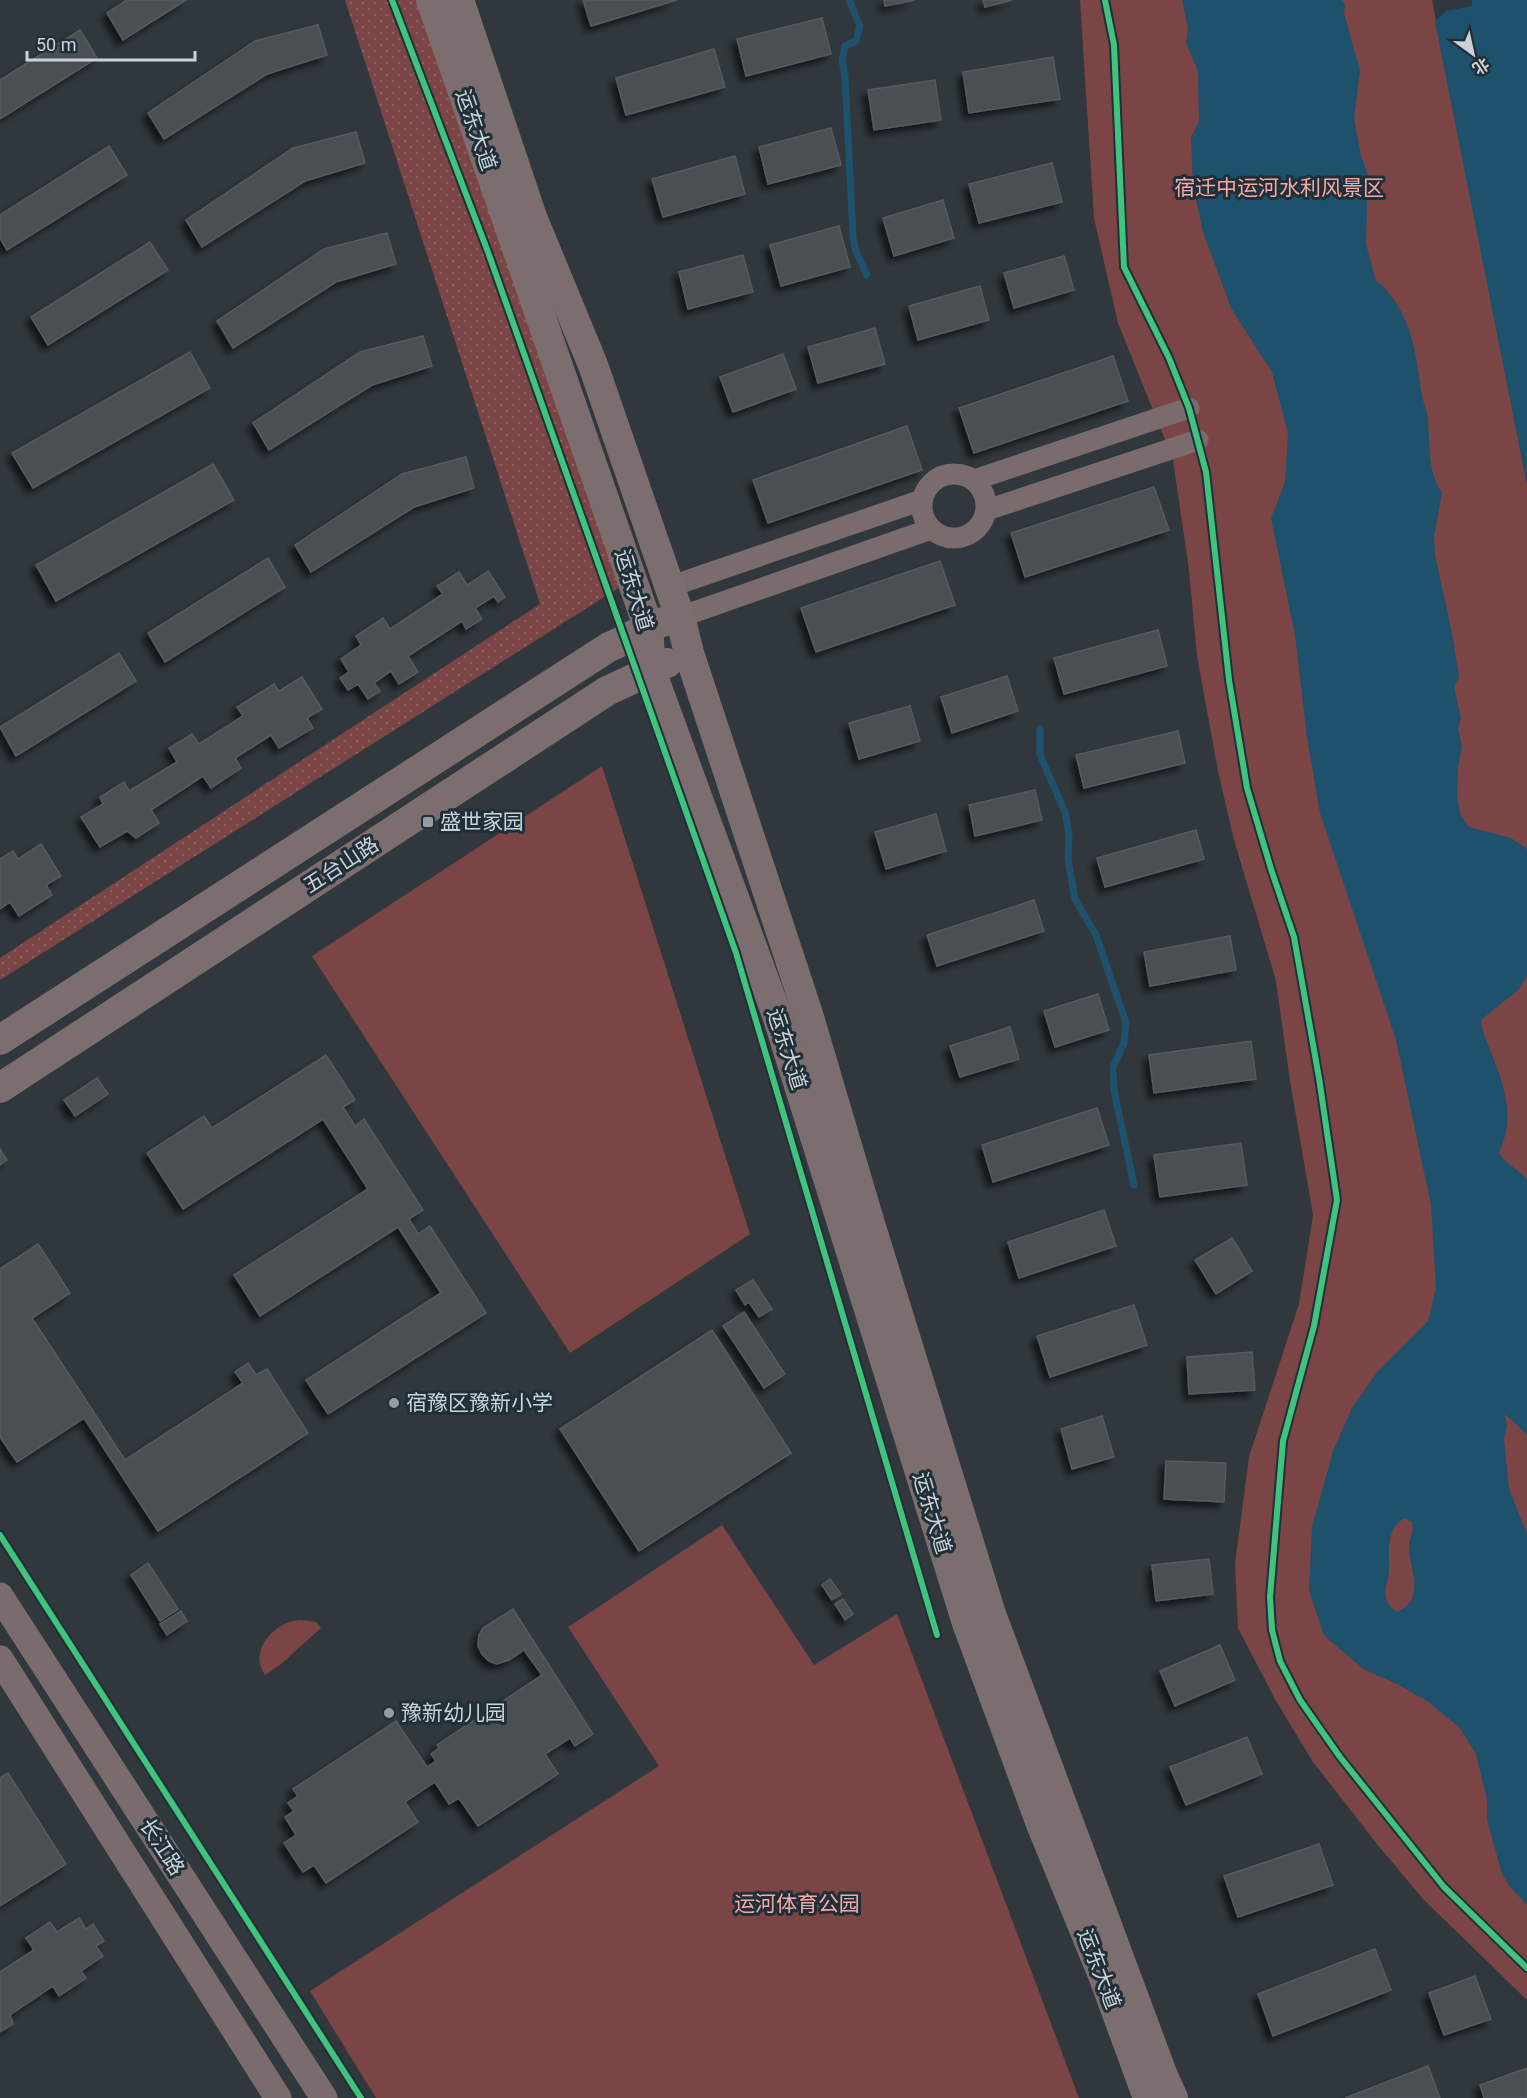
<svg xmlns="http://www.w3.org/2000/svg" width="1527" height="2098" viewBox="0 0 1527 2098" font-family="Roboto,'Noto Sans SC',sans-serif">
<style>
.green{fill:#7b4545}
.garden{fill:url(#garden-dots)}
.water{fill:#1d516c;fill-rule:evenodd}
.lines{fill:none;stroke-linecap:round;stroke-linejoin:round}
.stream{stroke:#1d516c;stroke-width:7}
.building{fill:#484f53;stroke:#545b5f;stroke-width:1.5;filter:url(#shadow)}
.minor{stroke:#7a6b6c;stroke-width:21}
.tertiary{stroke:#7a6b6c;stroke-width:27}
.secondary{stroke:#7c6e6f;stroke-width:30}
.cycleway-casing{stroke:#202f38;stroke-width:10}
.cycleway{stroke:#40c37c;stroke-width:6}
.poi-dot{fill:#949da2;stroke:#202f38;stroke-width:2}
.labels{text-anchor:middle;stroke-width:6;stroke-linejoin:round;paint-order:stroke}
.street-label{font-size:21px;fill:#cad3d9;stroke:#202f38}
.park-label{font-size:21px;fill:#f8a9a5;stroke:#202f38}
.poi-label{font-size:21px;fill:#cad3d9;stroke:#202f38;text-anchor:start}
</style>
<defs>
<pattern id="garden-dots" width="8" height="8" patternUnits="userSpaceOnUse" patternTransform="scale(1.5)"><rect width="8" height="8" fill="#7b4545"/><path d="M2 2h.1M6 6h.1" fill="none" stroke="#8c5f5f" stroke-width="1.8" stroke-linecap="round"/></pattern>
<filter id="shadow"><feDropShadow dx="-5.5" dy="5.5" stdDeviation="3" flood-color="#0009"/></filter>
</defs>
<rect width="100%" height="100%" fill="#30383d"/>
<g class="green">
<path d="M1080,0H1432L1527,484V2000L1423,1899L1377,1844L1313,1762L1276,1701L1238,1628L1235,1564L1249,1457L1299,1304L1313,1215L1290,1081L1276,981L1234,840L1218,771L1197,656L1189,570L1173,460L1118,323L1094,218Z"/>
<path d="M602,766L750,1234L570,1353L312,956Z"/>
<path d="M722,1525L814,1665L897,1614L1079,2098H376L310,1991L659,1766L568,1627Z"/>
<path d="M301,1620L316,1622L321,1628L280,1665L265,1675C247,1651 276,1620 301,1620Z"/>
</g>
<path class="garden" d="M345,0H438L631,580L0,980V958L540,604Z"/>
<g class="water">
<path d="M1182,0H1342L1345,5L1344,13L1360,71L1354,119L1361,156L1371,183L1367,202L1366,244L1376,281C1385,286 1388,292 1394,300C1414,329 1417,362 1422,396C1423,402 1426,407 1427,413C1431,442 1426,469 1442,493L1434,536L1435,555L1452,633L1459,677L1454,687L1461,718L1458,728L1462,746L1458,767L1457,795L1460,814L1469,827L1511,838L1527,849V976L1518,990L1481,1020C1482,1032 1487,1041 1491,1052C1504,1086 1516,1117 1499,1152C1504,1164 1519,1169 1527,1180V1435L1505,1414L1507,1426L1504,1439L1509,1489L1527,1534V1905L1511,1888L1502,1874L1487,1820V1799L1476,1754L1460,1728L1427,1701L1397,1684L1363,1669L1324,1635L1309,1591L1312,1527L1333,1451L1352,1408L1377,1372L1428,1321L1436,1288L1431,1205L1396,1040L1320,813L1307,737L1295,635L1271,518L1285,482L1288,433L1272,372L1231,308L1203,232L1193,185L1191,137L1199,122L1198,71L1186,43L1188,28ZM1405,1518L1412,1522C1415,1534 1408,1538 1409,1549C1410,1572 1426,1599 1397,1612C1391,1608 1387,1604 1386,1597C1384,1590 1388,1581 1389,1573C1390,1553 1384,1529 1405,1518Z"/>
<path d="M1472,0H1527V484L1435,22L1446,11L1472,6Z"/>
</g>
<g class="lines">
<g class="stream">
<path d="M849,0L860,26L856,41L845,46L842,60L845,76L853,236L855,249L867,275"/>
<path d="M1040,729V755L1065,812L1069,835L1068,859L1075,899L1096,935L1126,1023L1124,1043L1113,1067L1114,1090L1134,1185"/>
</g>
</g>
<g class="building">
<path d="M127,0H186L123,40L107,13Z"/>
<path d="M583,0H677L591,26Z"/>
<path d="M884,0H915L885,6Z"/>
<path d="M983,0H1012L985,7Z"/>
<path d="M822,18L831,54L746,76L737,39Z"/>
<path d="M318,25L327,55L267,74L164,139L148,113L255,41Z"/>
<path d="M80,30L97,58L0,119V80Z"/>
<path d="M714,49L725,87L626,115L616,78Z"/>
<path d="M1053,57L1060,99L969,113L963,72Z"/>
<path d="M935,80L941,120L874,130L868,90Z"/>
<path d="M831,128L841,165L768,184L759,147Z"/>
<path d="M356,132L365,163L305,181L202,247L186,220L293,148Z"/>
<path d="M109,146L127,175L7,250L0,238V215Z"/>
<path d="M735,156L745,194L663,217L652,179Z"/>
<path d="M1052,163L1062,202L979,223L969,184Z"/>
<path d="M943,200L954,238L894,256L883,218Z"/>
<path d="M839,226L850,267L781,286L770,245Z"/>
<path d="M387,233L396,264L336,282L233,348L217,321L324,249Z"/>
<path d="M150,242L168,270L48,345L31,317Z"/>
<path d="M743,255L753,292L688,309L679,272Z"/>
<path d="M1064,256L1074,290L1014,308L1004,273Z"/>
<path d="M980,286L989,320L918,340L909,306Z"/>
<path d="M875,328L885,364L818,383L808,347Z"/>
<path d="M423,336L432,366L372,385L269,450L253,423L360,352Z"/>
<path d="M190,352L210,388L33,488L12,453Z"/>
<path d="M783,354L796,389L733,412L720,377Z"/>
<path d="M1113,356L1128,401L974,453L959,408Z"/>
<path d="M907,426L922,470L768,523L753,480Z"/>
<path d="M466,457L474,488L414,507L311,572L295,545L402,474Z"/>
<path d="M213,464L234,500L56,601L36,565Z"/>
<path d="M1154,487L1169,530L1025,577L1011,533Z"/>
<path d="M268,558L285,587L165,662L148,633Z"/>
<path d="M940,561L955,605L816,652L801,608Z"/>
<path d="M488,571L505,597L498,602L494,596L475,608L482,619L466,629L462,621L408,656L418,672L399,684L391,671L374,683L380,691L368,699L358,684L348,690L340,678L349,672L341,659L361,645L356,636L383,618L390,629L443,594L437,586L459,572L467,585Z"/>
<path d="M1158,630L1167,666L1064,694L1054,658Z"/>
<path d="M119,653L136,681L16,756L0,727Z"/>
<path d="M1007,676L1018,711L952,733L941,697Z"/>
<path d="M302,677L322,709L307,718L313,728L279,748L271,735L235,758L241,768L211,788L203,776L151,810L159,823L136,838L127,831L100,847L81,817L103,804L100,797L124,782L129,791L177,762L169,748L192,734L199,744L243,716L237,707L274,684L279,691Z"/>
<path d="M910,706L920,741L859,759L849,723Z"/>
<path d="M1178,731L1185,763L1084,788L1076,755Z"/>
<path d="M1035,790L1042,820L975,836L969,805Z"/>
<path d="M936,814L946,851L886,869L875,832Z"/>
<path d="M1196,830L1204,859L1105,887L1097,858Z"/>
<path d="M41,844L61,876L46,885L52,895L19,916L10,902L0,909V859L13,851L18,859Z"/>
<path d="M1034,900L1044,931L937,966L927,935Z"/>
<path d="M1230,936L1236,970L1150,986L1144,952Z"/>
<path d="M1098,994L1109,1030L1055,1047L1044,1011Z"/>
<path d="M1010,1027L1019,1059L960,1077L950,1046Z"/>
<path d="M1251,1041L1256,1079L1154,1093L1149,1055Z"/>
<path d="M326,1055L355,1100L343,1107L355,1126L364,1119L423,1210L409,1219L418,1234L430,1226L486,1313L328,1414L306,1380L441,1293L398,1227L260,1316L234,1275L368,1189L323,1119L183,1209L147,1153L204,1116L212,1128Z"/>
<path d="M97,1078L108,1094L75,1116L64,1100Z"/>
<path d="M1097,1108L1109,1145L993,1182L982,1145Z"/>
<path d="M1241,1143L1247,1185L1160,1197L1154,1155Z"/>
<path d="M0,1149L7,1160L0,1165Z"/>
<path d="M1104,1210L1116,1246L1019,1278L1008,1242Z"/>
<path d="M1232,1238L1252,1271L1216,1294L1195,1260Z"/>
<path d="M38,1244L70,1293L32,1318L125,1460L243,1383L235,1372L248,1363L256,1375L267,1369L308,1433L158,1531L84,1418L17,1462L0,1437V1269Z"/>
<path d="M753,1280L772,1309L759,1317L749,1302L745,1305L736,1290Z"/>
<path d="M1134,1305L1147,1345L1050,1377L1037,1336Z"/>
<path d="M744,1312L785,1374L764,1388L723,1326Z"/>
<path d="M712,1330L791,1453L639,1551L560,1429Z"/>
<path d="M1252,1352L1255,1390L1189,1394L1187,1357Z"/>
<path d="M1102,1416L1114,1457L1072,1469L1061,1429Z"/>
<path d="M1166,1461L1226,1463L1224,1502L1164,1499Z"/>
<path d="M1209,1559L1213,1594L1156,1601L1152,1565Z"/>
<path d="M148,1563L178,1609L160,1621L131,1575Z"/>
<path d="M830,1579L841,1594L832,1600L822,1585Z"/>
<path d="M843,1599L853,1614L845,1620L835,1604Z"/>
<path d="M513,1609L593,1734L575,1746L570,1738L545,1754L558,1774L478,1826L459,1798L449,1804L435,1782L405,1802L418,1822L326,1883L314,1865L303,1872L284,1843L296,1835L285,1817L294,1811L288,1803L298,1796L293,1789L396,1721L427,1767L436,1761L431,1754L439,1748L437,1745L542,1675L524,1650L509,1660L497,1664L489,1661L482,1654L478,1646L479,1635L483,1628Z"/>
<path d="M181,1611L187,1621L167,1635L160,1624Z"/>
<path d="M1220,1645L1235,1680L1175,1706L1160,1671Z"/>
<path d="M1247,1737L1262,1774L1186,1805L1170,1767Z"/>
<path d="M8,1773L66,1864L0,1906V1778Z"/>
<path d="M1319,1844L1333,1885L1238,1917L1224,1876Z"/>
<path d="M79,1918L86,1929L93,1924L104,1941L96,1946L103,1956L81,1971L86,1978L59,1996L53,1986L10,2015L13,2024L0,2032V1972L34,1950L26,1938L50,1922L57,1932Z"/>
<path d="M1375,1949L1391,1990L1273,2036L1258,1994Z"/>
<path d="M1475,1976L1491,2019L1444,2035L1429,1993Z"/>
<path d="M1428,2066L1440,2098H1345Z"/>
<path d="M1527,2068V2098H1484L1480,2085Z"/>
</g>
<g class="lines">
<g class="minor">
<circle cx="954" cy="506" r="32"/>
<path d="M974,480L1189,408"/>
<path d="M987,510L1198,440"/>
<path d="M669,587L922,500"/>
<path d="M680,617L931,529"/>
</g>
<g class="tertiary">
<path d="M0,1596L324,2098"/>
<path d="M0,1659L278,2098"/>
</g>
<g class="secondary">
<path d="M431,0L648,626L651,671L777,1015L967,1623L1041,1824L1103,1975L1148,2098"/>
<path d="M459,0L532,217L593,365L680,617L689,653L808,1014L871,1227L991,1614L1163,2076L1173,2098"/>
<path d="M0,1040L609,647C627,640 643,627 663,622"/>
<path d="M0,1088L607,691L667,663"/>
</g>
<g class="cycleway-casing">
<g id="cycleway">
<path d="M392,0L488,252L736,953L937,1635"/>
<path d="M1105,0L1114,45L1124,267L1169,358L1189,408L1206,472L1229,680L1247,788L1271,869L1294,937L1319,1078L1337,1200L1314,1326L1283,1441L1270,1597L1272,1630L1280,1661L1300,1700L1340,1757L1444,1887L1527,1968"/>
<path d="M0,1535L361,2098"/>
</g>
</g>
<use href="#cycleway" class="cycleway"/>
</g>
<g class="poi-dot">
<rect x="422" y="816" width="12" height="12" rx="3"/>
<circle cx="394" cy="1403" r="6"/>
<circle cx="389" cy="1713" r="6"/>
</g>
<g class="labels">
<g class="street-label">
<text transform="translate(476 130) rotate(71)" y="7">运东大道</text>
<text transform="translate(634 590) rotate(73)" y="7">运东大道</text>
<text transform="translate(341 865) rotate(-33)" y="7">五台山路</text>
<text transform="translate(787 1049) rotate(72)" y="7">运东大道</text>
<text transform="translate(932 1513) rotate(73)" y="7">运东大道</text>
<text transform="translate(162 1847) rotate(57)" y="7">长江路</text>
<text transform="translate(1099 1969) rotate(69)" y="7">运东大道</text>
</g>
<g class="park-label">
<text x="1279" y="195">宿迁中运河水利风景区</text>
<text x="797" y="1911">运河体育公园</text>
</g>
<g class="poi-label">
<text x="440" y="829">盛世家园</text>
<text x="406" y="1410">宿豫区豫新小学</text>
<text x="401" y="1720">豫新幼儿园</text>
</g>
</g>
<g transform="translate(1473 54) rotate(147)" stroke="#202f38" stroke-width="4.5" paint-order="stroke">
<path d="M0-4.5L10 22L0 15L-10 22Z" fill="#cad3d9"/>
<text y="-9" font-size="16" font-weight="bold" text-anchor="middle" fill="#cad3d9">北</text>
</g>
<path d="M27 51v9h168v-9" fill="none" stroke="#cad3d9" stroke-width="3"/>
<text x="36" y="51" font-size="18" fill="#cad3d9" stroke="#202f38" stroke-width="4.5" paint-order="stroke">50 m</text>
</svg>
